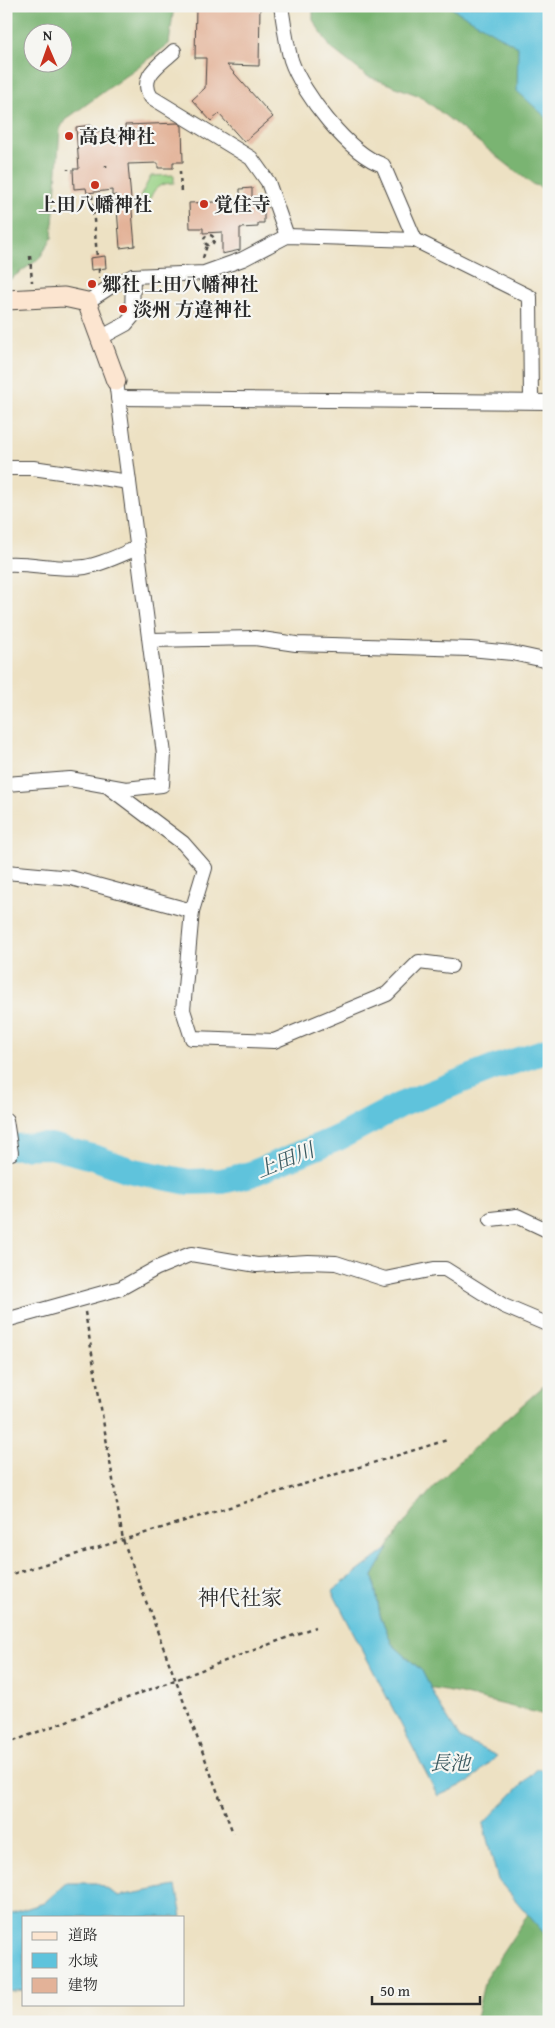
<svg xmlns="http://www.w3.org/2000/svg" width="555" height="2028" viewBox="0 0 555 2028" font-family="'Gentium Book Plus','Noto Serif JP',serif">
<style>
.green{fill:#99d285;stroke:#627e58}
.forest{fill:#7ab472;stroke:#52704e;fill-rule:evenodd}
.water{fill:#5ec3dc;stroke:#447784}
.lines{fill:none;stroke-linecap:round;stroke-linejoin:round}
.river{stroke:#5ec3dc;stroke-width:26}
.building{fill:#e3b298}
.street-casing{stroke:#484642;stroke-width:16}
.secondary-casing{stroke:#484642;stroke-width:21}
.path{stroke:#484642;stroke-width:2.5;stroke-dasharray:4 4;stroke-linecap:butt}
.street{stroke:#fff;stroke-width:14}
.secondary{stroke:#fce5d0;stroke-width:19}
.poi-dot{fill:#c8321e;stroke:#f6f6f2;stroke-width:2}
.labels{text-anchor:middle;stroke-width:4.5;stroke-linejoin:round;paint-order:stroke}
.poi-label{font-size:19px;font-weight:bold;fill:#2b2b2b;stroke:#f6f6f2;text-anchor:start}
.water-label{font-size:20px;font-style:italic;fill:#3a5960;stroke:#f6f6f2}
.quarter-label{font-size:21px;fill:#2b2b2b;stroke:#f6f6f2}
</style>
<rect width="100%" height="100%" fill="#f6f6f2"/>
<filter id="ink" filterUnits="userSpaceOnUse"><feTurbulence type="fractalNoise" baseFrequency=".02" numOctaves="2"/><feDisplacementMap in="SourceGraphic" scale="10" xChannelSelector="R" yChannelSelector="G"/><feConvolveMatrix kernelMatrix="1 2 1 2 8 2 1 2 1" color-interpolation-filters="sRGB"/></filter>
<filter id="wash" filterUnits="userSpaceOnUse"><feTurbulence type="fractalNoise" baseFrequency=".0096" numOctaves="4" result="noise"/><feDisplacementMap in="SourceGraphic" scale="20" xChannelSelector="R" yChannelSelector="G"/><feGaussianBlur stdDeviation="1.12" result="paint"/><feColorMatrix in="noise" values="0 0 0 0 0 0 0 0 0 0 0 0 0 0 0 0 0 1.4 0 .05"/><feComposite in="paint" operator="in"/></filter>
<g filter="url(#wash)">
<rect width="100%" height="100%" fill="#ede1c3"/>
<path class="green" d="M174,175V183C159,183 152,189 149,203H144L140,197L151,176Z"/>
<g class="forest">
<path d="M6,6H174L169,44L65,120L60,129L52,238L39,259L6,282ZM62,32V62H32V32Z"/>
<path d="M313,6H490L549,65V190L532,184L420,96L367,76L331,48L313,20Z"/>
<path d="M549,1381V1716L457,1693L428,1688L422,1671L392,1644L380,1615L373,1576C409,1495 486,1439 549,1381Z"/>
<path d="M549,1883V2022H475L485,1979Z"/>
</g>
<g class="water">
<path d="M448,6H549V120L517,91L518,47Z"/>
<path d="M389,1548L373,1576L380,1615L392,1644L422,1671L441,1708L460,1738L497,1756L469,1782L438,1796L332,1591Z"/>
<path d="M537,1769L549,1770V1939L498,1880L483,1824Z"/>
<path d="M66,1883H96L119,1896L176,1886L182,1917H24V1990L6,1992V1915L44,1903Z"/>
</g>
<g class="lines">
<path class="river" d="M6,1147L51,1146L96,1158L129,1170L188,1182L222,1181L251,1174L338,1138L400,1105L494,1068L549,1050"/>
</g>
<g id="blocks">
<g class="building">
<path d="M196,6H260L259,66L227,65L273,117L244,142L219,114L211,121L192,100L205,88L206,58H195Z"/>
<path d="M178,123L182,126L183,162H173V168H158V163L128,164L135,246L120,248L116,195L112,196V190L87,193L86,188L74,189L73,169H79L76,127L91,125L92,132L102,131V137L126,135L125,125Z"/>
<path d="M252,188V204H264V223H258V227L240,228V250L222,254V232L203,233V228H190L189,203L240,201V189Z"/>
<path d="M105,256L106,268L91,270L90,258Z"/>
</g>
</g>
</g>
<g filter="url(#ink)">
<use href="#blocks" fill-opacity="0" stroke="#484642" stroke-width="1"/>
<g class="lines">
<g class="street-casing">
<g id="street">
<path d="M174,51C160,65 138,76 151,97L251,158L268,182L287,236"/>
<path d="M415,240L530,297L531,401"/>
<path d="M87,302L113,285L133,276L204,273L243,259L287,236L415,240L383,165C349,154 302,93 291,60C286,43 284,24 281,6"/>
<path d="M100,338L126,324L132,317L133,276"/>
<path d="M118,398L549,402"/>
<path d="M6,468H33L129,482"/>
<path d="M6,564C32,562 59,571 85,567C103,564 120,555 137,548"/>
<path d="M150,640L255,638L296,644L470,649L512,653L549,661"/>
<path d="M6,784L70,779L126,789L162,785L164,754L116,381"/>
<path d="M110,788L183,843L205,868L192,911"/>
<path d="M6,872L71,878L192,911L183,1010L192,1038L274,1041L387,994L419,962L451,966"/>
<path d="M6,1120L11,1153"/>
<path d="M491,1219L517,1216L549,1231"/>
<path d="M6,1320L121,1288L157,1268L191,1254L257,1265L308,1262L336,1263L385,1279L434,1269H445L504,1306L549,1325"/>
</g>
</g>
<g class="secondary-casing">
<path id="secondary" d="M6,300L64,297L87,302L116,381"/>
</g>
<g class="path">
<path d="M106,165V167"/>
<path d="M68,169V170"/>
<path d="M180,171L181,194"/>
<path d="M92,195L97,257"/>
<circle cx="209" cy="240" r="5"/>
<path d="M30,256L32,282"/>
<path d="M203,258L207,245"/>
<path d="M99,269V278"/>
<path d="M85,1312L123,1540L233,1833"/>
<path d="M6,1576L447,1440"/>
<path d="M6,1744L315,1627"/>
<path d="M87,2021L89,2022"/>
</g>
<use href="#street" class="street"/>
<use href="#secondary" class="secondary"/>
</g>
</g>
<g class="poi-dot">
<circle cx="69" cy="136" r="5"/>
<circle cx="95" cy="185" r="5"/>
<circle cx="204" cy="204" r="5"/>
<circle cx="92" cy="284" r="5"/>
<circle cx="123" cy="309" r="5"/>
</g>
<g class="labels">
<g class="poi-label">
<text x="79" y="143">高良神社</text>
<text x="95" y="211" text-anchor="middle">上田八幡神社</text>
<text x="214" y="211">覚住寺</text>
<text x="102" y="291">郷社 上田八幡神社</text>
<text x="133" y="316">淡州 方違神社</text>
</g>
<g class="water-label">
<text transform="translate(285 1160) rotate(-22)" y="7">上田川</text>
<text x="450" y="1770">長池</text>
</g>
<g class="quarter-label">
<text x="240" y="1605">神代社家</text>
</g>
</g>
<rect width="555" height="2028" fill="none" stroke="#f6f6f2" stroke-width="25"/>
<rect x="22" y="1916" width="162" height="90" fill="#f6f6f2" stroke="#a5a5a2"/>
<rect x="32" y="1932" width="25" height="8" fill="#fce5d0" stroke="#a5a5a2"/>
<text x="68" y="1940" font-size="15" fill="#2b2b2b">道路</text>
<rect x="32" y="1953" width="25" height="15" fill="#5ec3dc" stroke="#a5a5a2"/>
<text x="68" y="1966" font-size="15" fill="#2b2b2b">水域</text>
<rect x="32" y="1978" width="25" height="15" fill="#e3b298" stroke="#a5a5a2"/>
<text x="68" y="1990" font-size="15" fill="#2b2b2b">建物</text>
<g transform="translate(48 48) rotate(358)"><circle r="24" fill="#f6f6f2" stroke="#a5a5a2"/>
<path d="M0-4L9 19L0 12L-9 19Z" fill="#c8321e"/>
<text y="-8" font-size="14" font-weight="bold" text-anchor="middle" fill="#2b2b2b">N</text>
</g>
<path d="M372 1996v8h108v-8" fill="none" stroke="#2b2b2b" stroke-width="2.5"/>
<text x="380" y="1996" font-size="15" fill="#2b2b2b" stroke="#f6f6f2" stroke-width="4" paint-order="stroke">50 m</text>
</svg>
